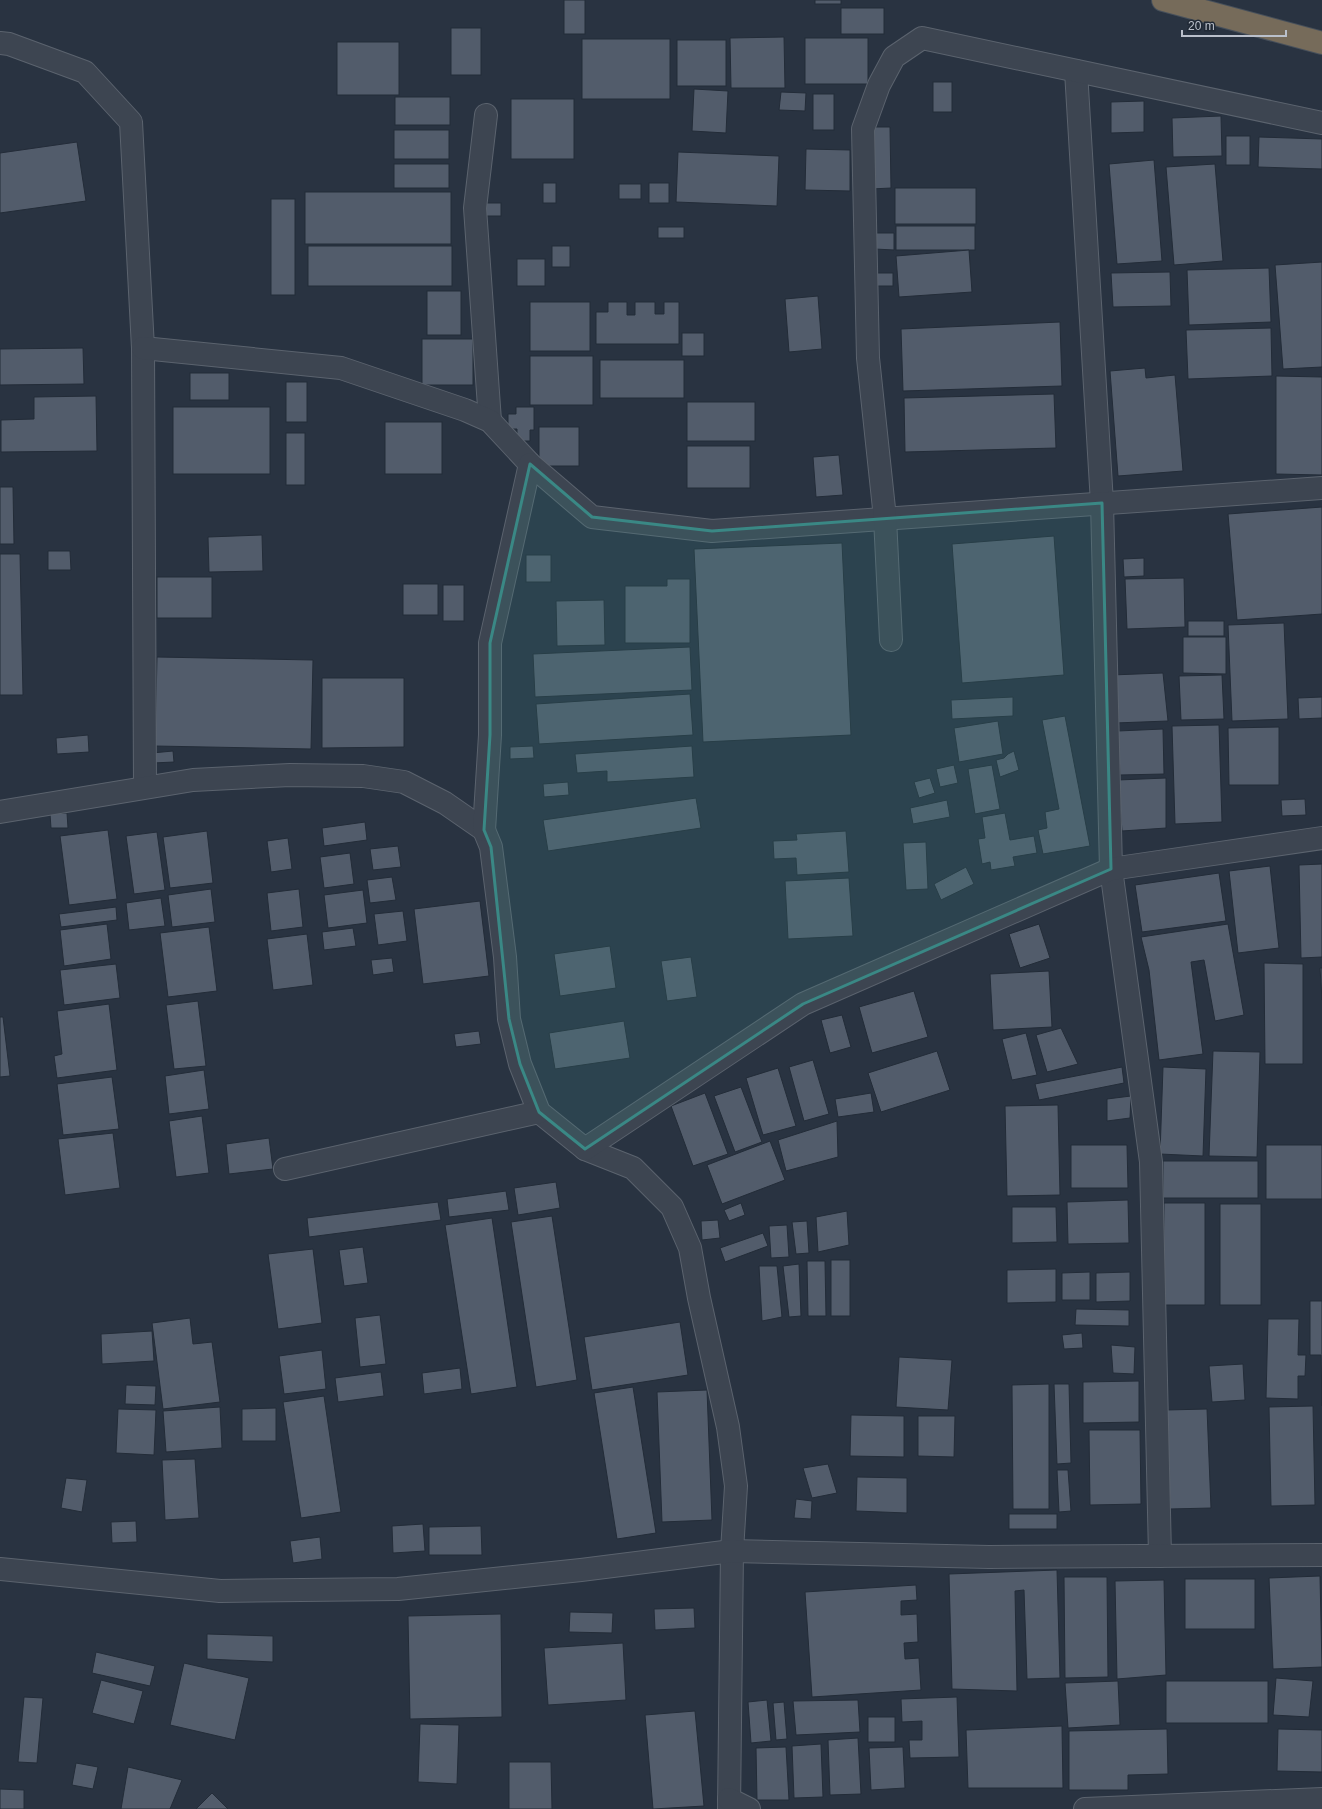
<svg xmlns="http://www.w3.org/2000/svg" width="1322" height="1809" viewBox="0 0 1322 1809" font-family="Arial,sans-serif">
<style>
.building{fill:#525c6b;stroke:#232c38}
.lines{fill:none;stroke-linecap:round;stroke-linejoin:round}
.minor-casing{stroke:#5b636e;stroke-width:24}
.highway-casing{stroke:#47505b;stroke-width:24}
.minor{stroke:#3d4551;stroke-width:22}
.highway{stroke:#766b5a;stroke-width:22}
.marked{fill:#3a8885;fill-opacity:0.2;stroke:#3a8885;stroke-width:3;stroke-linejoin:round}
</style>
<rect width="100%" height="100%" fill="#293341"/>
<g class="building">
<rect x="564" y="0" width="21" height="34"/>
<rect x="815" y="0" width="26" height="4"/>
<rect x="841" y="8" width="43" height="26"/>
<rect x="451" y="28" width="30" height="47"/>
<path d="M784,37L785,88H731L730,38Z"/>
<rect x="805" y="38" width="63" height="46"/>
<rect x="582" y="39" width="88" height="60"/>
<rect x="677" y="40" width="49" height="46"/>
<rect x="337" y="42" width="62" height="53"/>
<rect x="933" y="82" width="19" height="30"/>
<path d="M694,89L728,91L726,133L692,131Z"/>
<path d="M781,92L806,93L805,111L779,110Z"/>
<rect x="813" y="94" width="21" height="36"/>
<rect x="395" y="97" width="55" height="28"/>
<rect x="511" y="99" width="63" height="60"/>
<path d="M1144,101V132L1111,133V102Z"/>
<path d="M1221,116L1222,156L1173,157L1172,118Z"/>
<path d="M870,127H890L891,188L871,189Z"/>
<rect x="394" y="130" width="55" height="29"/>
<rect x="1226" y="136" width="24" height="29"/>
<path d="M1259,137L1322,139V169L1258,167Z"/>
<path d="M77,142L86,201L0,213V153Z"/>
<path d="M806,149L850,150V191L805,190Z"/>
<path d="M678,152L779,156L777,206L676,202Z"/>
<path d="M1154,160L1162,261L1117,264L1109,164Z"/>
<rect x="394" y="164" width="55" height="24"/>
<path d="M1215,164L1223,261L1174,265L1166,167Z"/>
<rect x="543" y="183" width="13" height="20"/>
<rect x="649" y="183" width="20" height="20"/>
<rect x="619" y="184" width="22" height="15"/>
<rect x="895" y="188" width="81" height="36"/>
<rect x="305" y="192" width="146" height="52"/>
<rect x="271" y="199" width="24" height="96"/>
<rect x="483" y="203" width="18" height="13"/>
<rect x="896" y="226" width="79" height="24"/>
<rect x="658" y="227" width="26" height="11"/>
<path d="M875,233H894V250L875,249Z"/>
<rect x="308" y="246" width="144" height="40"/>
<rect x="552" y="246" width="18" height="21"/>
<path d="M969,250L972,292L899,297L896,256Z"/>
<rect x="517" y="259" width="28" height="27"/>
<path d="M1322,262V367L1283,369L1275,265Z"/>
<path d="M1269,268L1271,322L1189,325L1187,270Z"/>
<path d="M1170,272L1171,306L1113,307L1111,273Z"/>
<rect x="876" y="273" width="17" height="13"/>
<rect x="427" y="291" width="34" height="44"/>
<path d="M818,296L822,349L789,352L785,299Z"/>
<rect x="530" y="302" width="60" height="49"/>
<path d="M608,302H627V315H635V302H655V314H664V302H679V344H596V312H608Z"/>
<path d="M1060,322L1062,386L903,391L901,329Z"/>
<path d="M1271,328L1272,376L1188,379L1186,330Z"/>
<rect x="682" y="333" width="22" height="23"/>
<rect x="422" y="339" width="51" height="46"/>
<path d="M83,348L84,384L0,385V349Z"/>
<rect x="530" y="356" width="63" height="49"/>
<rect x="600" y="360" width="84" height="38"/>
<path d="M1145,368L1146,378L1175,375L1183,471L1118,476L1110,371Z"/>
<rect x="190" y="373" width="39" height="27"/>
<path d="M1276,376L1322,377V475L1276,474Z"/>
<rect x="286" y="382" width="21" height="40"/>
<path d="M1054,394L1056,448L905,452L904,398Z"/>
<path d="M96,396L97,451L1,452V420L34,419V397Z"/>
<rect x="687" y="402" width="68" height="39"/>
<rect x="173" y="407" width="97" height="67"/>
<path d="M516,407H534V430H530V441H517V429H508V414H516Z"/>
<rect x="385" y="422" width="57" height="52"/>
<rect x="539" y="427" width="40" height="39"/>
<rect x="286" y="433" width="19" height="52"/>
<rect x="687" y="446" width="63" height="42"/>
<path d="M839,455L843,495L816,497L813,457Z"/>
<path d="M0,487H13L14,544H0Z"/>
<path d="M1322,507V614L1237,620L1228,514Z"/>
<path d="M262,535L263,571L209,572L208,537Z"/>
<path d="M1054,536L1064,675L962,683L952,544Z"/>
<path d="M842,543L851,735L703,742L694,549Z"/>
<path d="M48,551H70L71,570H48Z"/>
<path d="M0,554H20L23,695H0Z"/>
<rect x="526" y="555" width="25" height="27"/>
<path d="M1144,558V576L1124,577L1123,559Z"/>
<rect x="157" y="577" width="55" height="41"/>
<path d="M1184,578L1185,627L1127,629L1125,579Z"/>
<path d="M667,579H690V643H625V586H667Z"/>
<rect x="403" y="584" width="35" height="31"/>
<rect x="443" y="585" width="21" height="36"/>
<path d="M604,600L605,645L557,646L556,601Z"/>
<rect x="1188" y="621" width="36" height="15"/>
<path d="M1284,623L1288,719L1232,721L1228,625Z"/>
<path d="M1183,637H1226V674L1183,673Z"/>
<path d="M690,647L692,690L535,697L533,654Z"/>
<path d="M157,657L313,660L311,749L155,746Z"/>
<path d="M1163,673L1168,721L1115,723L1111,675Z"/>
<path d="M1222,675L1224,719L1181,720L1179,676Z"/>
<path d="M322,678H404V747L322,748Z"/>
<path d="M690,694L693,735L539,744L536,704Z"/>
<path d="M1013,697V716L952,719L951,700Z"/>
<path d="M1322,697V718L1299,719L1298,698Z"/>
<path d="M1065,716L1090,846L1043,854L1038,830L1047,828L1045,812L1059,809L1042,720Z"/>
<path d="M998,721L1003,754L959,762L954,728Z"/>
<path d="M1219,725L1222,822L1175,824L1172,726Z"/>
<path d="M1279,727V785H1229L1228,728Z"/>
<path d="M1163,729L1164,774L1120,775L1118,731Z"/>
<path d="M88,735L89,752L57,754L56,738Z"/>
<path d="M533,746L534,758L510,759V747Z"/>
<path d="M692,746L694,777L607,782V771L577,773L575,754Z"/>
<path d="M173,751L174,762L153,763L152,753Z"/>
<path d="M1014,751L1019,770L1000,777L996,760L1004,758L1008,754Z"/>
<path d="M954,765L958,783L940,787L936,769Z"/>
<path d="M992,765L1000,809L975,814L968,769Z"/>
<path d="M930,778L935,793L919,798L914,782Z"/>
<path d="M1166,778V828L1122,831L1118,780Z"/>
<path d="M568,782L569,795L544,797L543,784Z"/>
<path d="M696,798L701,828L548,851L543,820Z"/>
<path d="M1305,799L1306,815L1282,816L1281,800Z"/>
<path d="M947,800L950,817L913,824L910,808Z"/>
<path d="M67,813L68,828H51L50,814Z"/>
<path d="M1005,813L1010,840L1034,836L1037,853L1013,857L1015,866L991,870L990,862L982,864L978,839L985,838L982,817Z"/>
<path d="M365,822L367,840L324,846L322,828Z"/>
<path d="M108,830L117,899L69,905L60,836Z"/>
<path d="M207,831L213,883L170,888L163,837Z"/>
<path d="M846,831L849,872L797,875L796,858L774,859L773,841L797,840L796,834Z"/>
<path d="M157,832L165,890L134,894L126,836Z"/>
<path d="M288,838L292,869L271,872L267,841Z"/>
<path d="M926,842L928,889L906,890L903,843Z"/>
<path d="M398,846L401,867L373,870L370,849Z"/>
<path d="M350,853L354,884L324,888L320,857Z"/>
<path d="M1322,864V957L1301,958L1299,865Z"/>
<path d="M1270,866L1279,948L1238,953L1229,871Z"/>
<path d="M966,867L974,884L941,900L934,884Z"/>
<path d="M1219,873L1226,921L1142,932L1135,885Z"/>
<path d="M392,877L396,900L370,903L367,880Z"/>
<path d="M849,878L853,936L788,939L785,881Z"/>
<path d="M211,889L215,922L172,927L168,895Z"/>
<path d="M299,889L303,927L271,931L267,893Z"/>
<path d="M363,890L367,923L328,928L324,895Z"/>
<path d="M161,898L165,926L129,930L126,903Z"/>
<path d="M480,901L489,976L423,984L414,909Z"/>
<path d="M116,907L117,920L61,927L59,914Z"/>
<path d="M403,911L407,941L378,945L374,914Z"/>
<path d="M107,924L111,959L64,966L60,930Z"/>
<path d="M1039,924L1050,958L1020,968L1009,934Z"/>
<path d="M1228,924L1244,1015L1215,1021L1204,960L1191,962L1203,1054L1159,1060L1149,970L1141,937Z"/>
<path d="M209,927L217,991L168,997L160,933Z"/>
<path d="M353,928L356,946L324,950L322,932Z"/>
<path d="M307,934L313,985L273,990L267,939Z"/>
<path d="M610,946L616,988L560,996L554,954Z"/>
<path d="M691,957L697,997L667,1001L661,961Z"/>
<path d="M392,958L394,972L373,975L371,960Z"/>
<path d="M1264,963L1303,964V1064H1265Z"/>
<path d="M116,964L120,998L64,1005L60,970Z"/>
<path d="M1320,968H1322V1000Z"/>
<path d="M1049,971L1052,1027L993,1030L990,974Z"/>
<path d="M914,991L928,1037L872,1053L859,1007Z"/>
<path d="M198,1001L206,1066L174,1069L166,1005Z"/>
<path d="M109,1004L117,1070L57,1078L54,1056L62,1054L57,1011Z"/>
<path d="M842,1015L851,1047L830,1053L821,1020Z"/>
<path d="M0,1017H3L10,1076L0,1077Z"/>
<path d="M624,1021L630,1058L555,1069L549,1033Z"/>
<path d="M1061,1028L1078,1064L1047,1072L1036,1035Z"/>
<path d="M479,1031L481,1044L456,1047L454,1034Z"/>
<path d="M1026,1033L1037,1075L1012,1080L1002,1039Z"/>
<path d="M937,1051L950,1090L881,1112L868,1073Z"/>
<path d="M1213,1051L1260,1052L1257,1157L1209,1156Z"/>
<path d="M813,1060L829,1114L804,1121L789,1067Z"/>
<path d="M1122,1067L1124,1083L1039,1100L1035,1084Z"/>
<path d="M1163,1067L1206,1069L1203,1156L1160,1154Z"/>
<path d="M778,1068L796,1126L763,1135L746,1078Z"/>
<path d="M204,1070L209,1109L169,1114L165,1076Z"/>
<path d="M112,1077L119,1129L63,1135L57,1084Z"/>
<path d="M741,1087L762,1142L735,1152L714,1096Z"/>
<path d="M705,1093L728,1154L693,1166L671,1106Z"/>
<path d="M871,1093L874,1112L838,1117L835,1099Z"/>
<path d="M1131,1096L1130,1118L1107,1121V1099Z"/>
<path d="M1058,1105L1060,1195L1007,1196L1005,1106Z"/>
<path d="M202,1116L209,1173L176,1177L169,1121Z"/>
<path d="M837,1121L838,1157L786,1171L778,1140Z"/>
<path d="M113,1133L120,1188L65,1195L58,1139Z"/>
<path d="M269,1138L273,1169L229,1174L226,1144Z"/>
<path d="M770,1141L785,1180L722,1204L707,1165Z"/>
<path d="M1071,1145H1127L1128,1188H1071Z"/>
<rect x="1266" y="1145" width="56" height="54"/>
<rect x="1163" y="1161" width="95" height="37"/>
<path d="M556,1182L560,1208L518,1215L514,1188Z"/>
<path d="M506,1191L509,1210L449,1217L447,1199Z"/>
<path d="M1128,1200L1129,1243L1068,1244L1067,1202Z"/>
<path d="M438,1202L441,1220L309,1237L307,1218Z"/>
<path d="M741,1203L745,1215L729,1221L724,1210Z"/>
<path d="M1164,1203H1205V1305H1163Z"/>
<rect x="1220" y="1204" width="41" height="101"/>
<path d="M1012,1207H1056L1057,1242L1012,1243Z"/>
<path d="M847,1211L849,1245L818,1252L816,1217Z"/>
<path d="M552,1216L577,1380L536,1387L511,1222Z"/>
<path d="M492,1218L517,1387L471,1394L445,1225Z"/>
<path d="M718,1220L720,1238L702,1240L701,1221Z"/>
<path d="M807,1221L809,1253L796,1254L792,1222Z"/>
<path d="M787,1225L789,1257L771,1258L769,1226Z"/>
<path d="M763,1233L768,1246L725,1262L720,1248Z"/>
<path d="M363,1247L368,1283L344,1286L339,1250Z"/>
<path d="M313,1249L322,1323L278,1329L268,1254Z"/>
<rect x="831" y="1260" width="19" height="56"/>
<path d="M807,1261H825L826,1316H808Z"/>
<path d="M799,1264L801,1316L789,1317L783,1266Z"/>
<path d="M759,1266H777L782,1317L762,1321Z"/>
<path d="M1056,1269V1302L1007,1303V1270Z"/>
<path d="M1090,1272V1300H1062V1273Z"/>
<path d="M1130,1272V1301L1096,1302V1273Z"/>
<path d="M1310,1301H1322V1406L1321,1355H1310Z"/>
<path d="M1076,1309L1129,1310V1326L1075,1325Z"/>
<path d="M380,1315L386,1364L360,1367L355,1318Z"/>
<path d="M190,1318L193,1344L212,1342L220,1402L163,1409L152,1323Z"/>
<path d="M1268,1319H1299L1298,1355H1306L1305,1376H1298V1399L1266,1398Z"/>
<path d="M680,1322L688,1375L592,1390L584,1337Z"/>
<path d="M152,1331L154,1361L102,1364L101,1334Z"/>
<path d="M1082,1333L1083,1348L1064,1349L1062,1335Z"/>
<path d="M1111,1345L1135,1347L1134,1374L1113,1373Z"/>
<path d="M322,1350L326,1389L284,1394L279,1356Z"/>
<path d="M899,1357L952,1360L948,1410L896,1407Z"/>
<path d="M1243,1364L1245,1400L1212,1402L1209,1366Z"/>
<path d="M460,1368L462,1389L424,1394L422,1373Z"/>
<path d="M381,1372L384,1396L338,1402L335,1378Z"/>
<path d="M1139,1381V1422L1083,1423V1382Z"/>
<path d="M1049,1384V1509H1013L1012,1385Z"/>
<path d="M1054,1384H1069L1071,1463L1057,1464Z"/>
<path d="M126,1385L156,1386L155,1405L125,1404Z"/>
<path d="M633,1387L656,1533L617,1539L594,1393Z"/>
<path d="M707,1390L712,1520L662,1522L657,1392Z"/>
<path d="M324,1396L341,1512L301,1518L283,1402Z"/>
<path d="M1313,1406L1315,1505L1271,1506L1269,1407Z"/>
<path d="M220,1407L222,1448L166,1452L163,1411Z"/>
<path d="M276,1408V1441H242V1409Z"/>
<path d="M118,1409L156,1410L154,1455L116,1453Z"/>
<path d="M1207,1409L1211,1508L1170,1509L1167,1410Z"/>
<path d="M851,1415L904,1416V1457L850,1456Z"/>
<path d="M918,1416H955L954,1457L918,1456Z"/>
<path d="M1089,1430H1140L1141,1504L1090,1505Z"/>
<path d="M195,1459L199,1518L165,1520L162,1460Z"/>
<path d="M828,1464L837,1493L812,1498L803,1468Z"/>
<path d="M1057,1470H1068L1071,1511L1059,1512Z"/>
<path d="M857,1477L907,1478V1513L856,1511Z"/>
<path d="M66,1478L87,1480L82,1512L61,1508Z"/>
<path d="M796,1499L812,1501L811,1519L794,1518Z"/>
<rect x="1009" y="1514" width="48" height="15"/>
<path d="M136,1521L137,1542L112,1543L111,1522Z"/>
<path d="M423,1524L425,1551L393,1553L392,1526Z"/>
<path d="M481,1526L482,1555H429V1527Z"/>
<path d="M320,1537L322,1559L293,1563L290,1541Z"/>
<path d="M1057,1570L1060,1678L1027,1679L1024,1590L1015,1591L1017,1691L952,1689L949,1574Z"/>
<path d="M1320,1576L1322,1667L1273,1669L1269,1578Z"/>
<path d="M1064,1577H1107L1108,1677L1065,1678Z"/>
<rect x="1185" y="1579" width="70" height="50"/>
<path d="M1164,1580L1166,1675L1117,1679L1115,1581Z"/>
<path d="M916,1585L917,1600L901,1601V1615L917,1614L918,1642L904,1643L905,1659L919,1658L921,1690L812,1697L805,1592Z"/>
<path d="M694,1608L695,1628L655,1630L654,1609Z"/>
<path d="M570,1612L613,1613L612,1633L569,1632Z"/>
<path d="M501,1614L502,1717L410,1719L408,1616Z"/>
<path d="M207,1634L273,1636V1662L207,1659Z"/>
<path d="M623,1643L626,1700L548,1705L544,1648Z"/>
<path d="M96,1652L155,1666L150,1686L92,1673Z"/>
<path d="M184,1663L249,1678L235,1740L170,1725Z"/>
<path d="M1276,1678L1313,1681L1309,1717L1273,1715Z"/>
<path d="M101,1680L143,1691L134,1724L92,1713Z"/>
<path d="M1118,1681L1120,1725L1068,1728L1065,1683Z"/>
<rect x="1166" y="1681" width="102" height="42"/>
<path d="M24,1697L43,1698L37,1763L18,1762Z"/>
<path d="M957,1697L959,1757L910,1758L909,1740H922V1721L902,1722L901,1699Z"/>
<path d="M767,1700L771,1741L751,1743L748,1702Z"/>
<path d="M858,1700L860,1732L796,1735L793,1701Z"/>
<path d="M784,1702L787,1739L776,1740L773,1703Z"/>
<path d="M695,1711L704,1806L653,1809L645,1715Z"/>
<rect x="868" y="1717" width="27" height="25"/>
<path d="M420,1724L459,1725L457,1784L418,1782Z"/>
<path d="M1062,1726L1063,1788H968L966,1730Z"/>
<path d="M1167,1729L1168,1774L1128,1775V1790H1069V1731Z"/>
<path d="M1278,1729L1322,1730V1772L1277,1771Z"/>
<path d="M858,1738L861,1794L830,1795L828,1740Z"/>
<path d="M821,1744L823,1797L794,1798L792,1746Z"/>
<path d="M786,1747L789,1800H757L756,1748Z"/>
<path d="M903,1747L905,1788L871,1790L869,1748Z"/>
<path d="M509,1762H551L552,1809H509Z"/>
<path d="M76,1763L98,1767L93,1789L72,1785Z"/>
<path d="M128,1767L182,1780L170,1809H121Z"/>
<path d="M0,1789L24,1790V1809H0Z"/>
<path d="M212,1793L228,1809H196Z"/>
</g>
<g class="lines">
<g class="minor-casing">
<g id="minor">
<path d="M0,43L9,44L85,72L131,122L143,348L145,787"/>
<path d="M1076,71L1102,503L1111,869L1151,1162L1160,1556"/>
<path d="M486,115L475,208L490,421"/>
<path d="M143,348L341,368L465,410L490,421L530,464L592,517L712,531L1322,488"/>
<path d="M891,640L885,518L868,358L863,129L879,85L894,57L922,38L1322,123"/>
<path d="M0,812L193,780L290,775L363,776L404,782L445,803L484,830L491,847L505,957L509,1019L520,1064L539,1112L585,1149L633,1168L672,1207L690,1248L699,1298L728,1427L736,1486L732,1551L729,1809"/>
<path d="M484,830L490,735V643L530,464"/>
<path d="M585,1149L803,1004L1111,869L1322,838"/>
<path d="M285,1169L539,1112"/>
<path d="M0,1569L220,1591L398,1589L581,1570L732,1551L989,1557L1322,1555"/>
<path d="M729,1799L749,1809"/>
<path d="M1085,1809L1322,1799"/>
</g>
</g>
<g class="highway-casing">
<path id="highway" d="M1163,0L1322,43"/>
</g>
<use href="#minor" class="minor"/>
<use href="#highway" class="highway"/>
</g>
<path class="marked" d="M530,464L592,517L712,531L1102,503L1111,869L803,1004L585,1149L539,1112L520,1064L509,1019L491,847L484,830L490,735V643Z"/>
<path d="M1182 30v6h104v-6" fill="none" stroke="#bac0cb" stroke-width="2"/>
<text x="1188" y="30" font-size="12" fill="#bac0cb" stroke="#212a36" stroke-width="3" paint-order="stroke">20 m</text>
</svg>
